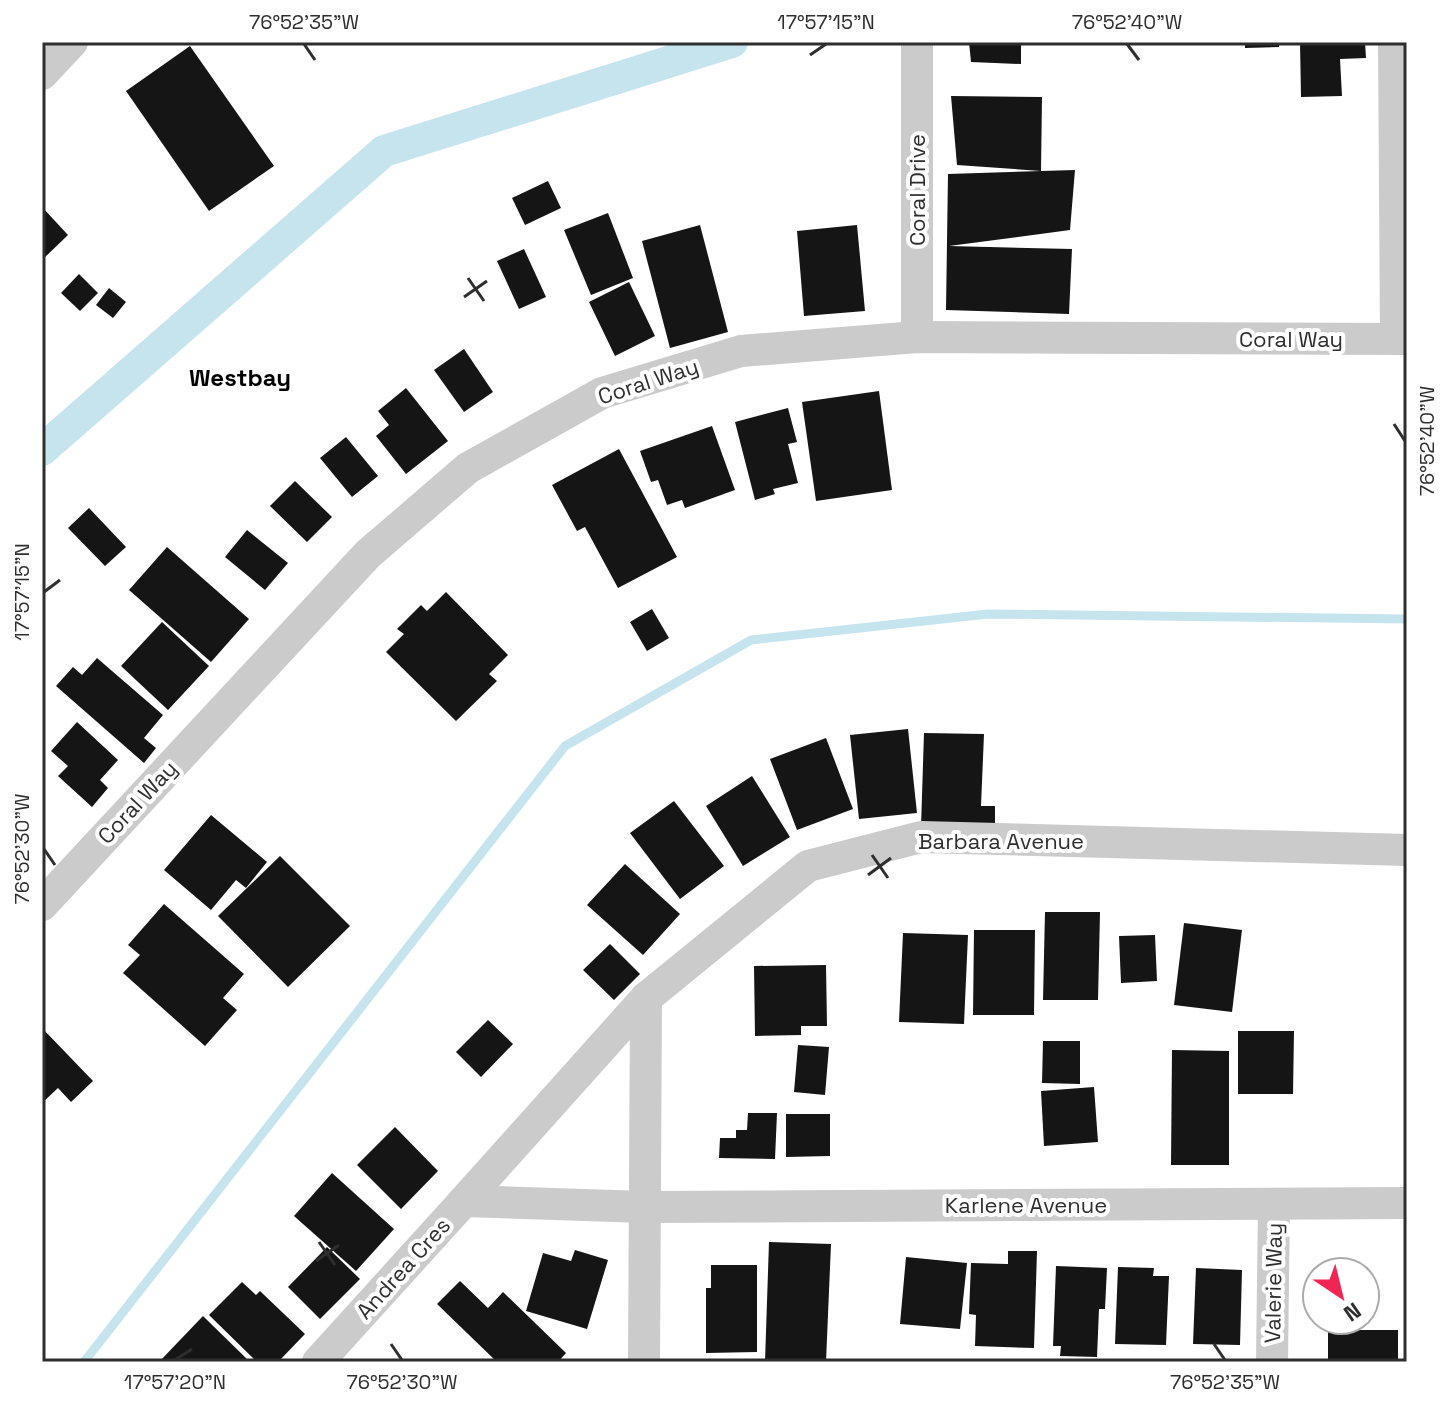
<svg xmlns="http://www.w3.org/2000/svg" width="1449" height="1404" viewBox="0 0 1449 1404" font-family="'Space Grotesk',sans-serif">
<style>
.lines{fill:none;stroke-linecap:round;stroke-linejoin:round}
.stream{stroke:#c6e4ee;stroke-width:9}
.canal{stroke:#c6e4ee;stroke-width:32}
.building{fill:#151515}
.street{stroke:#cbcbcb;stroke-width:32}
.ticks{fill:none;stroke:#2e2e2e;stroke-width:3}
.labels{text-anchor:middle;stroke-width:8;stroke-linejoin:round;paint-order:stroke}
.street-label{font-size:22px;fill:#2e2e2e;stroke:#fff}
.neighbourhood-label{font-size:24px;font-weight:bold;fill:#000;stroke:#fff}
.neatline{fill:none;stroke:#2e2e2e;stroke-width:3}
.ticks-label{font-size:20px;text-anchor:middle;fill:#2e2e2e}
</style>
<rect width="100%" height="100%" fill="#fff"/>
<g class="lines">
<path class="stream" d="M84,1362L565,746L751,640L988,614L1407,619"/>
<path class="canal" d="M42,450L384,151L732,42"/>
</g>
<g class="building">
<path d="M969,42H1021V64L971,62Z"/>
<path d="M1245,42H1279V47L1245,48Z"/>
<path d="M1300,42H1365L1366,58L1340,59L1342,96L1301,97Z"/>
<path d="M190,46L274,166L209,211L126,91Z"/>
<path d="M951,96L1042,97L1041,171L957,165Z"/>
<path d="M1075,170L1070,230L949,246L1072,249L1069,314L946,310L948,174Z"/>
<path d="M548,181L561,208L525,225L512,198Z"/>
<path d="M42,207L68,235L42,260Z"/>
<path d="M608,213L633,278L591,295L564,230Z"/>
<path d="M700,225L728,332L670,348L642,241Z"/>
<path d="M857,225L865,311L804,316L797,231Z"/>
<path d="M524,249L546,297L519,309L497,261Z"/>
<path d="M79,274L98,293L80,311L61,293Z"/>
<path d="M629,282L655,336L615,356L589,302Z"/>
<path d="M109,288L126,302L113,318L96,305Z"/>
<path d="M464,349L493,392L464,412L434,370Z"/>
<path d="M406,388L448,441L406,474L376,436L389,425L378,411Z"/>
<path d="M879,391L892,490L816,501L802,402Z"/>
<path d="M788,408L797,442L788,444L798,483L773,489L775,494L755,500L735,422Z"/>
<path d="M712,426L735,490L685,508L682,500L667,505L658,480L651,482L640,451Z"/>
<path d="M346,437L378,476L352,497L320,458Z"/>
<path d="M619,449L677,557L618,588L585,527L577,531L552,485Z"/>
<path d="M295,481L332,517L307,542L270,506Z"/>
<path d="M89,508L126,547L105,566L68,528Z"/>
<path d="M247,530L288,563L265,590L225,557Z"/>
<path d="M167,547L249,619L211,662L129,590Z"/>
<path d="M446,592L508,655L489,674L497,681L456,721L386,652L404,634L397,629L421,605L427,611Z"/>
<path d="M652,609L669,638L647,651L630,622Z"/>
<path d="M162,622L209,666L168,710L121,666Z"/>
<path d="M97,658L163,715L144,738L156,748L144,763L56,686L73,667L82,675Z"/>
<path d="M77,722L118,760L100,780L108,788L92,807L58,776L68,766L51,751Z"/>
<path d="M908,729L917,813L859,819L850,735Z"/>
<path d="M924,733L984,734L981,806H995V829L921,827Z"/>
<path d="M826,738L853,809L797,830L770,759Z"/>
<path d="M752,776L790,837L743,866L706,806Z"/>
<path d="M674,801L724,866L680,899L630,833Z"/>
<path d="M211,815L267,862L246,888L236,880L211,910L164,870Z"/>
<path d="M280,856L350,926L288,987L218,916Z"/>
<path d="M625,864L680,914L643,955L587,905Z"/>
<path d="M164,904L244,974L223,998L237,1010L205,1046L123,973L140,955L128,945Z"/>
<path d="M1045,912H1100L1098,1000H1043Z"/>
<path d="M1184,923L1242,930L1232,1012L1174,1005Z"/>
<path d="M974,930H1035L1034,1015H973Z"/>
<path d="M903,933L968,935L964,1024L899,1022Z"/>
<path d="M1155,935L1157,981L1121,983L1119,936Z"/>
<path d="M610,944L640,974L614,1000L583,970Z"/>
<path d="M826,965L827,1026H801V1035L755,1036L754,966Z"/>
<path d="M488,1020L513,1044L481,1077L456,1052Z"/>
<path d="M42,1028L93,1081L71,1102L58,1088L42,1103Z"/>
<path d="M1238,1031H1294L1293,1094H1238Z"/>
<path d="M1043,1041H1080V1084L1042,1083Z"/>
<path d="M798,1045L829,1047L825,1095L794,1092Z"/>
<path d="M1172,1050L1229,1051V1165H1171Z"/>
<path d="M1094,1087L1098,1142L1044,1146L1041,1091Z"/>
<path d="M748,1113H777L775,1159L719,1158L720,1138H736V1130H747Z"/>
<path d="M786,1114H830V1156L786,1157Z"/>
<path d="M395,1127L438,1171L401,1209L357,1165Z"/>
<path d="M332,1173L394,1229L356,1271L294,1216Z"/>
<path d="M769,1242L831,1244L826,1362H765Z"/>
<path d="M327,1247L360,1279L320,1319L288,1287Z"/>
<path d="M575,1250L608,1260L587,1329L526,1311L543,1253L571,1261Z"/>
<path d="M1008,1251H1037L1034,1348L975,1346L976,1315L969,1314L971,1263L1008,1264Z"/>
<path d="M906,1257L967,1263L960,1329L900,1324Z"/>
<path d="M711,1265H757V1352L706,1353V1288H711Z"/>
<path d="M1056,1266L1107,1268L1105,1309H1099L1097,1357L1060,1356L1061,1346H1053Z"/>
<path d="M1118,1267L1154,1268L1153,1276H1169L1166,1345L1115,1344Z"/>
<path d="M1196,1268L1242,1270L1240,1345L1193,1344Z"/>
<path d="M460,1281L488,1308L503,1292L566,1353L558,1362H497L437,1304Z"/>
<path d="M242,1282L256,1295L260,1291L305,1334L278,1362H257L209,1315Z"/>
<path d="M203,1316L250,1362H159Z"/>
<rect x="1328" y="1330" width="70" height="32"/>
</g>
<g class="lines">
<g class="street">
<path d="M917,42V337"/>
<path d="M1394,42L1396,339"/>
<path d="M42,74L72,42"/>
<path d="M42,905L368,554L468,468L602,393L741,351L917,337L1407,339"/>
<path d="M464,1201L646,998L808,866L921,837L1407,850"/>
<path d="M318,1362L464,1201L645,1207L1407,1203"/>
<path d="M644,1362L646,998"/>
<path d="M1272,1362L1274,1204"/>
</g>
</g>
<path class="ticks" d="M304,44L315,60M1127,44L1139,60M810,55L826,44M468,278L484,301M464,297L487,281M1394,424L1405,441M44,592L60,580M44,849L55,865M872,855L888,878M868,875L891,858M319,1242L335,1265M316,1261L339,1245M391,1344L402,1360M1214,1344L1225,1360M175,1360L192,1349"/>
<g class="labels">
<g class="street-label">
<text transform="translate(917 190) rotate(-90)" y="8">Coral Drive</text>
<text x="1291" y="347">Coral Way</text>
<text transform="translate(648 381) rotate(-18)" y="8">Coral Way</text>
<text transform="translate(137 802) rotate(-47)" y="8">Coral Way</text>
<text x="1001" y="849">Barbara Avenue</text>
<text x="1026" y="1213">Karlene Avenue</text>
<text transform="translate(403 1268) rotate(-48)" y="8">Andrea Cres</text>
<text transform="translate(1273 1283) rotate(-89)" y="8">Valerie Way</text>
</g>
<g class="neighbourhood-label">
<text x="240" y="386">Westbay</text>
</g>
</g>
<rect width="1449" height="1404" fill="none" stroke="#ffffff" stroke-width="88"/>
<g transform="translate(1341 1296) rotate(145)"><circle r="38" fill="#ffffff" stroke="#ababab" stroke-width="2"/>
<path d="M0-6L14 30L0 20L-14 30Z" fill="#f12553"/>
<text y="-12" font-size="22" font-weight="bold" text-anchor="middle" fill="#2e2e2e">N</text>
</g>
<rect x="44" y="44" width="1361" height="1316" class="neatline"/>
<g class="ticks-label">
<text x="304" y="29">76°52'35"W</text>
<text x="826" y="29">17°57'15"N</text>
<text x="1127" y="29">76°52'40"W</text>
<text transform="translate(1427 441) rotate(-90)" y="7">76°52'40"W</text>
<text transform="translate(22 592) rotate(-90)" y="7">17°57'15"N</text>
<text transform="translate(22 849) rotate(-90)" y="7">76°52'30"W</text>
<text x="175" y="1389">17°57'20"N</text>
<text x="402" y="1389">76°52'30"W</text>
<text x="1225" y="1389">76°52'35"W</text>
</g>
</svg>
